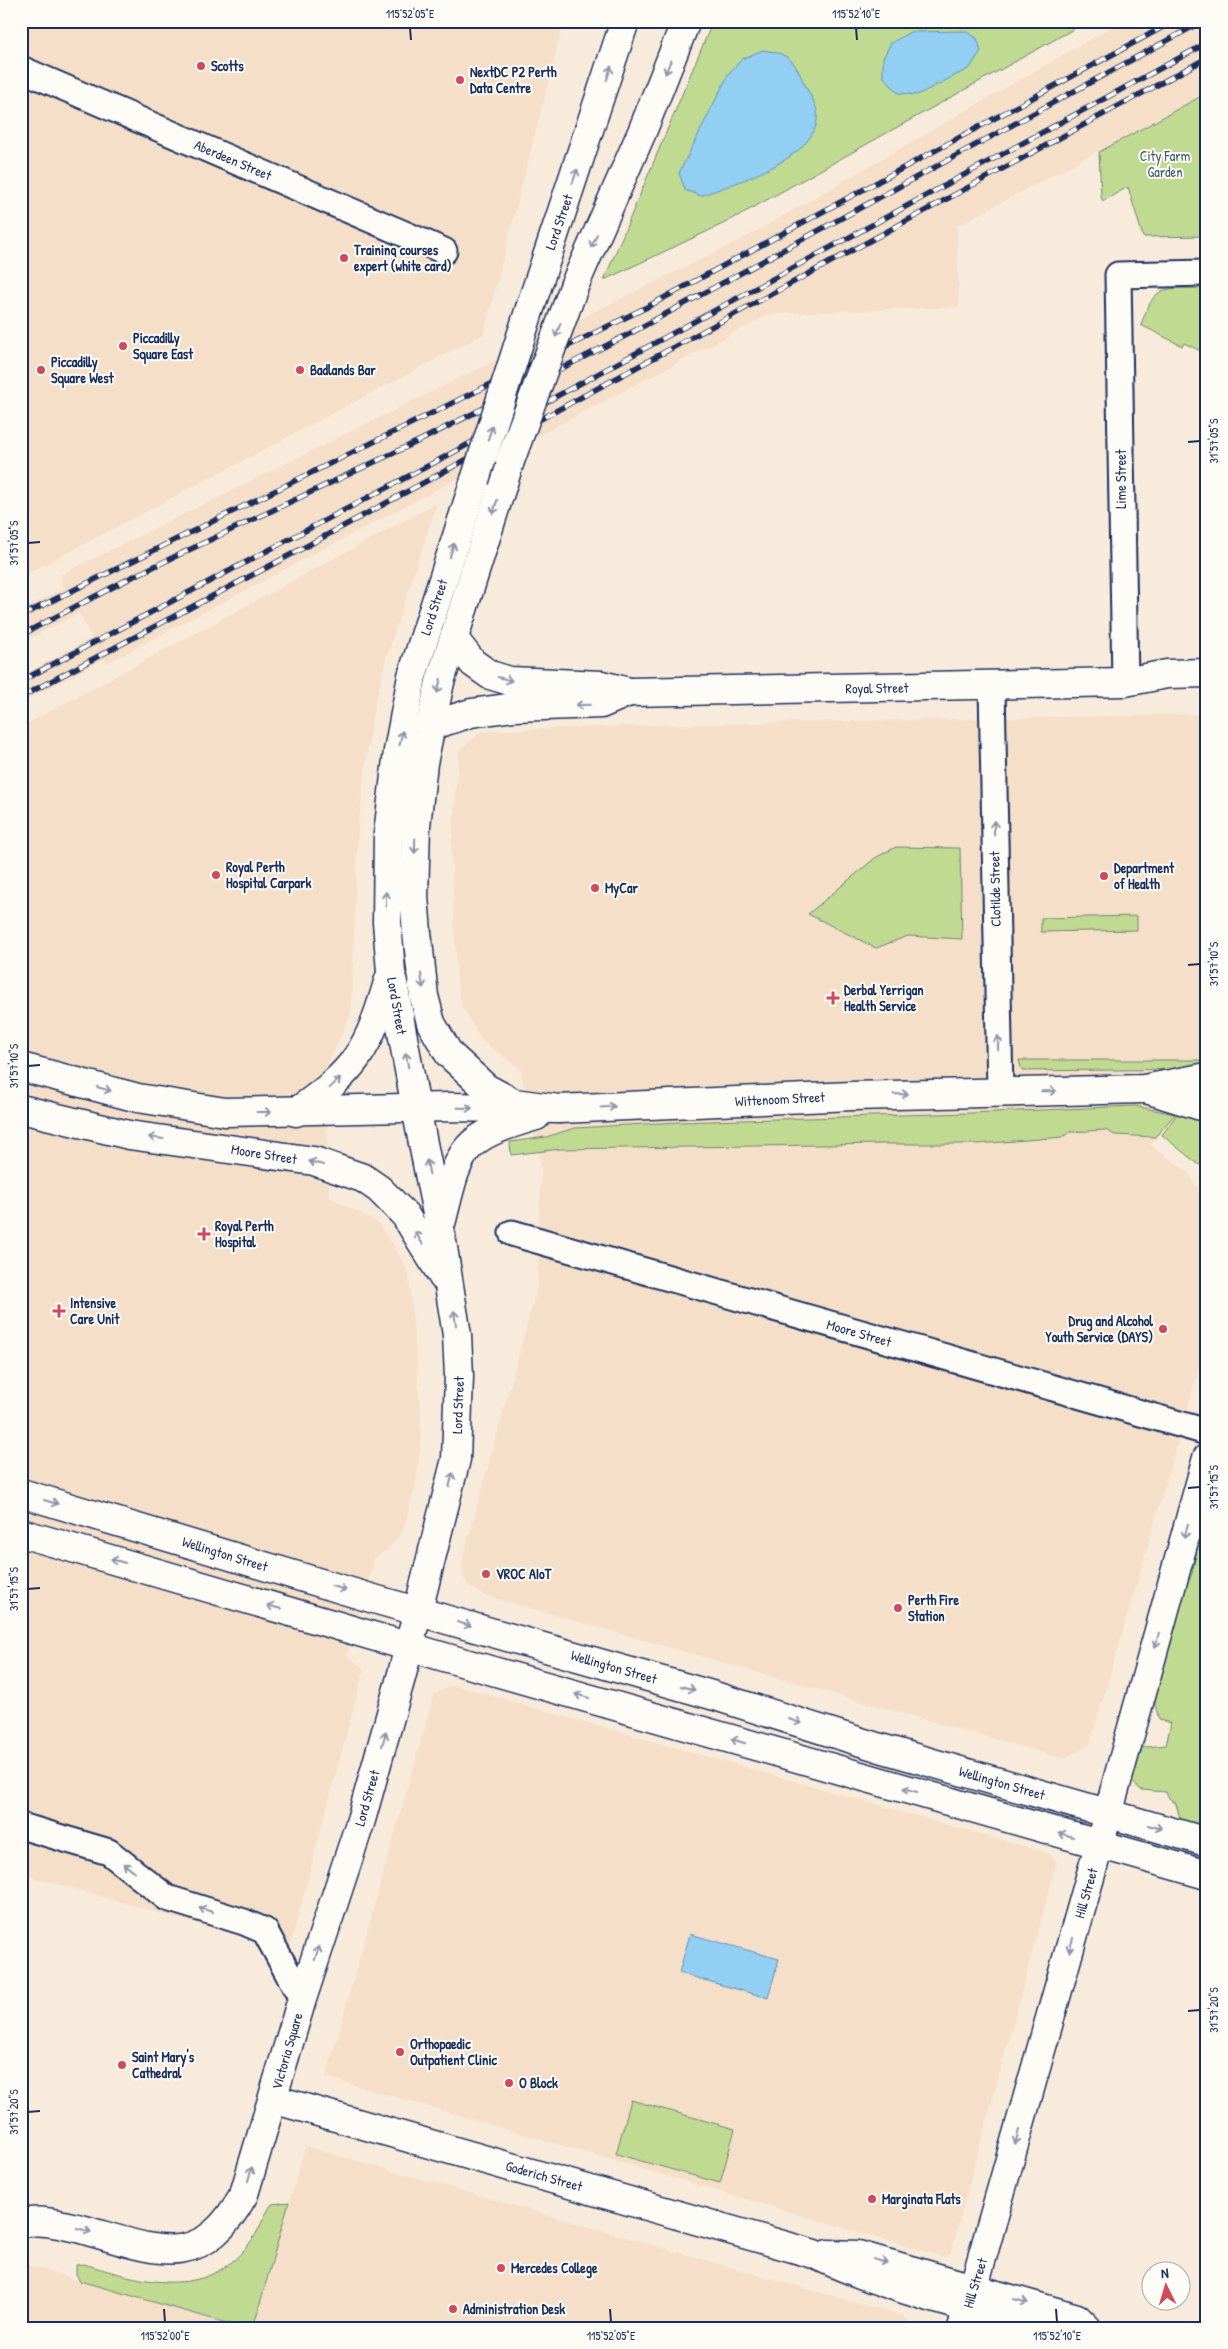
<svg xmlns="http://www.w3.org/2000/svg" width="1228" height="2349" viewBox="0 0 1228 2349" font-family="'Patrick Hand',sans-serif">
<style>
.built{fill:#f5dfc9}
.green{fill:#c1da91;stroke:#6e8478}
.water{fill:#92cff2;stroke:#628fb7}
.lines{fill:none;stroke-linecap:round;stroke-linejoin:round}
.street-casing{stroke:#1b2f5e;stroke-width:29}
.secondary-casing{stroke:#1b2f5e;stroke-width:31}
.primary-casing{stroke:#1b2f5e;stroke-width:31}
.street{stroke:#fdfcf7;stroke-width:25}
.secondary{stroke:#fdfcf7;stroke-width:28}
.primary{stroke:#fdfcf7;stroke-width:28}
.rail-casing{stroke:#1b2f5e;stroke-width:5.5}
.rail{stroke:#fdfcf7;stroke-width:4;stroke-dasharray:11;stroke-linecap:butt}
.primary-bridge-casing{stroke:#1b2f5e;stroke-width:31;stroke-linecap:butt}
.primary-bridge{stroke:#fdfcf7;stroke-width:28}
.oneway{stroke:#8c96aa}
.ticks{fill:none;stroke:#1b2f5e;stroke-width:2}
.poi-dot{fill:#d1495b;stroke:#fdfcf7;stroke-width:2}
.labels{text-anchor:middle;stroke-width:4;stroke-linejoin:round;paint-order:stroke}
.poi-label{font-size:14px;font-weight:bold;fill:#1b2f5e;stroke:#fdfcf7;text-anchor:start}
.park-label{font-size:14px;fill:#445a6b;stroke:#fdfcf7}
.street-label{font-size:14px;fill:#1b2f5e;stroke:#fdfcf7}
.neatline{fill:none;stroke:#1b2f5e;stroke-width:2}
.ticks-label{font-size:12px;text-anchor:middle;fill:#1b2f5e}
</style>
<rect width="100%" height="100%" fill="#f8ebdc"/>
<filter id="ink" filterUnits="userSpaceOnUse"><feTurbulence type="fractalNoise" baseFrequency=".02" numOctaves="2"/><feDisplacementMap in="SourceGraphic" scale="10" xChannelSelector="R" yChannelSelector="G"/><feConvolveMatrix kernelMatrix="1 2 1 2 8 2 1 2 1" color-interpolation-filters="sRGB"/></filter>
<g filter="url(#ink)">
<g class="built">
<path d="M21,21H564L484,334L21,577Z"/>
<path d="M1122,21H1207V93L957,226L959,307L770,314L107,663L104,659L21,703V676L92,638L79,613L21,643V611L64,588L60,575L748,236Z"/>
<path d="M437,503L386,659L372,718L358,826L351,1014L326,1068L329,1197L377,1222L395,1247L409,1275L421,1414L420,1450L416,1484L403,1531L387,1551L375,1557L347,1655L364,1669L289,1950L21,1874V727Z"/>
<path d="M1207,714V1085L1150,1145L1188,1172L1207,1204V1342L1090,1744L1064,1759L483,1595L469,1586L463,1576L462,1561L537,1288L541,1165L520,1068L482,1041L462,1007L457,982L451,850L459,751L482,731L658,725Z"/>
<path d="M454,1685L1048,1853L1057,1862L951,2252L944,2257L326,2077L434,1694Z"/>
<path d="M305,2146L903,2316L917,2328H253Z"/>
<path d="M21,2263L80,2281L244,2328H21Z"/>
</g>
<g class="green">
<path d="M713,21H1088L727,222L604,280Z"/>
<path d="M1207,93V236L1143,237L1128,187L1103,201L1101,197L1099,152Z"/>
<path d="M1207,288V354L1184,343L1182,346L1141,325C1156,280 1164,290 1207,288Z"/>
<path d="M896,847L960,848L962,939L908,936L876,948L808,914L875,858Z"/>
<path d="M1137,916V930L1041,932V918Z"/>
<path d="M1019,1060H1207V1069L1022,1071Z"/>
<path d="M1135,1106L1175,1114L1155,1137L1115,1135L1105,1130L1069,1132L1063,1137L978,1144H884L560,1149L511,1155L510,1142L546,1137L575,1128L679,1122L970,1113Z"/>
<path d="M1177,1114L1191,1117L1207,1125V1160L1199,1165L1162,1135Z"/>
<path d="M1207,1530V1833L1182,1825L1176,1804L1169,1798L1166,1792L1141,1790L1129,1779L1138,1748L1166,1745L1171,1723L1159,1720L1153,1696L1182,1596L1192,1574L1199,1539Z"/>
<path d="M631,2100L735,2129L720,2183L616,2154Z"/>
<path d="M289,2202L253,2328H244L80,2281L76,2274V2265L84,2264C142,2281 204,2302 249,2244C259,2232 263,2216 272,2204Z"/>
</g>
<g class="water">
<path d="M965,31L977,38L981,51L970,68L917,95L898,93L883,76V58L891,43L910,32Z"/>
<path d="M763,50C790,54 793,59 804,83C808,92 815,102 817,111C823,158 736,182 701,196L685,190L679,173L729,73L742,59Z"/>
<path d="M690,1934L779,1959L768,1998L679,1973Z"/>
</g>
<g class="lines">
<g class="street-casing">
<g id="street">
<path d="M21,69L444,251"/>
<path d="M1125,682L1118,275L1207,273"/>
<path d="M992,686L1000,1092"/>
<path d="M512,1233L1207,1432"/>
<path d="M21,1826L109,1852L167,1898L244,1922L265,1931L302,1999"/>
</g>
</g>
<g class="secondary-casing">
<g id="secondary">
<path d="M454,639L473,663L490,675L510,681L602,685L629,692L1125,682L1167,674L1207,673"/>
<path d="M430,726L471,713L514,707L601,704L629,692"/>
<path d="M21,1067L138,1098L225,1112L449,1107L559,1109L852,1096L1144,1089L1207,1077"/>
<path d="M1146,1089L1207,1108"/>
<path d="M21,1109L129,1135L314,1161L363,1178L379,1189L405,1215L443,1277"/>
<path d="M442,1220C460,1146 461,1138 536,1116"/>
<path d="M273,2099L814,2254C886,2289 964,2306 1041,2328"/>
<path d="M21,2223C43,2219 60,2224 81,2229C154,2249 200,2275 244,2194L302,1999L361,1820L402,1674L456,1459L459,1376L457,1335L440,1229L416,1108"/>
<path d="M828,2254L858,2255L1077,2318L1087,2328"/>
<path d="M962,2328L1108,1814"/>
</g>
</g>
<g class="primary-casing">
<g id="primary">
<path d="M575,284L642,132L686,21"/>
<path d="M531,305L625,21"/>
<path d="M510,461L440,682L423,763L416,826L414,897L417,932L424,996L431,1023L449,1054L486,1088L514,1103L559,1109"/>
<path d="M416,1108L391,972L387,922L388,834L398,751L412,676L475,480"/>
<path d="M296,1112C357,1069 368,1051 389,979"/>
<path d="M21,1493L374,1599L715,1696L877,1747L1207,1842"/>
<path d="M21,1533L451,1659L1207,1875"/>
<path d="M1108,1814L1207,1458"/>
</g>
</g>
<use href="#street" class="street"/>
<use href="#secondary" class="secondary"/>
<use href="#primary" class="primary"/>
<g class="rail-casing">
<g id="rail">
<path d="M21,616L649,306L1174,21"/>
<path d="M21,635L134,576L423,439L627,335L1203,21"/>
<path d="M21,681L441,459L1207,43"/>
<path d="M21,697L279,561L1207,58"/>
</g>
</g>
<use href="#rail" class="rail"/>
<g class="primary-bridge-casing">
<g id="primary-bridge">
<path d="M510,461L575,284"/>
<path d="M475,480L531,305"/>
</g>
</g>
<use href="#primary-bridge" class="primary-bridge"/>
</g>
<defs><path id="oneway-shaft" d="M-6 0H5M1.5-3L5.5 0L1.5 3" fill="none" stroke-width="1.6" stroke-linecap="round" stroke-linejoin="round" transform="scale(1.25)"/></defs>
<g class="oneway">
<use href="#oneway-shaft" transform="translate(668 67) rotate(112)"/>
<use href="#oneway-shaft" transform="translate(609 73) rotate(-72)"/>
<use href="#oneway-shaft" transform="translate(575 176) rotate(-71)"/>
<use href="#oneway-shaft" transform="translate(594 241) rotate(114)"/>
<use href="#oneway-shaft" transform="translate(558 330) rotate(110)"/>
<use href="#oneway-shaft" transform="translate(490 433) rotate(-72)"/>
<use href="#oneway-shaft" transform="translate(495 507) rotate(108)"/>
<use href="#oneway-shaft" transform="translate(452 550) rotate(-72)"/>
<use href="#oneway-shaft" transform="translate(505 679) rotate(15)"/>
<use href="#oneway-shaft" transform="translate(439 686) rotate(104)"/>
<use href="#oneway-shaft" transform="translate(583 705) rotate(178)"/>
<use href="#oneway-shaft" transform="translate(401 738) rotate(-79)"/>
<use href="#oneway-shaft" transform="translate(994 828) rotate(-91)"/>
<use href="#oneway-shaft" transform="translate(415 846) rotate(91)"/>
<use href="#oneway-shaft" transform="translate(386 899) rotate(-91)"/>
<use href="#oneway-shaft" transform="translate(422 981) rotate(82)"/>
<use href="#oneway-shaft" transform="translate(998 1043) rotate(-91)"/>
<use href="#oneway-shaft" transform="translate(407 1060) rotate(-100)"/>
<use href="#oneway-shaft" transform="translate(335 1083) rotate(-43)"/>
<use href="#oneway-shaft" transform="translate(104 1089) rotate(15)"/>
<use href="#oneway-shaft" transform="translate(1049 1091) rotate(-1)"/>
<use href="#oneway-shaft" transform="translate(901 1094) rotate(-1)"/>
<use href="#oneway-shaft" transform="translate(608 1107) rotate(-3)"/>
<use href="#oneway-shaft" transform="translate(465 1108) rotate(1)"/>
<use href="#oneway-shaft" transform="translate(264 1112)"/>
<use href="#oneway-shaft" transform="translate(156 1138) rotate(-172)"/>
<use href="#oneway-shaft" transform="translate(316 1163) rotate(-165)"/>
<use href="#oneway-shaft" transform="translate(428 1167) rotate(-101)"/>
<use href="#oneway-shaft" transform="translate(419 1238) rotate(-121)"/>
<use href="#oneway-shaft" transform="translate(455 1318) rotate(-97)"/>
<use href="#oneway-shaft" transform="translate(451 1480) rotate(-76)"/>
<use href="#oneway-shaft" transform="translate(51 1502) rotate(16)"/>
<use href="#oneway-shaft" transform="translate(1186 1531) rotate(105)"/>
<use href="#oneway-shaft" transform="translate(118 1561) rotate(-164)"/>
<use href="#oneway-shaft" transform="translate(339 1588) rotate(17)"/>
<use href="#oneway-shaft" transform="translate(274 1607) rotate(-164)"/>
<use href="#oneway-shaft" transform="translate(464 1624) rotate(16)"/>
<use href="#oneway-shaft" transform="translate(1157 1640) rotate(105)"/>
<use href="#oneway-shaft" transform="translate(688 1688) rotate(16)"/>
<use href="#oneway-shaft" transform="translate(582 1696) rotate(-164)"/>
<use href="#oneway-shaft" transform="translate(795 1721) rotate(18)"/>
<use href="#oneway-shaft" transform="translate(384 1739) rotate(-74)"/>
<use href="#oneway-shaft" transform="translate(738 1741) rotate(-163)"/>
<use href="#oneway-shaft" transform="translate(910 1790) rotate(-164)"/>
<use href="#oneway-shaft" transform="translate(1155 1827) rotate(16)"/>
<use href="#oneway-shaft" transform="translate(1066 1835) rotate(-164)"/>
<use href="#oneway-shaft" transform="translate(129 1868) rotate(-142)"/>
<use href="#oneway-shaft" transform="translate(206 1910) rotate(-162)"/>
<use href="#oneway-shaft" transform="translate(1071 1945) rotate(106)"/>
<use href="#oneway-shaft" transform="translate(317 1953) rotate(-72)"/>
<use href="#oneway-shaft" transform="translate(1017 2137) rotate(106)"/>
<use href="#oneway-shaft" transform="translate(250 2174) rotate(-73)"/>
<use href="#oneway-shaft" transform="translate(84 2230) rotate(15)"/>
<use href="#oneway-shaft" transform="translate(880 2261) rotate(16)"/>
<use href="#oneway-shaft" transform="translate(1021 2301) rotate(16)"/>
</g>
</g>
<path class="ticks" d="M410,28L411,40M856,28L857,40M1188,442L1200,441M28,543L40,542M1188,965L1200,964M28,1066L40,1065M1188,1488L1200,1487M28,1589L40,1588M1188,2011L1200,2010M28,2112L40,2111M164,2309L165,2322M610,2309L611,2322M1056,2309L1057,2322"/>
<g class="poi-dot">
<circle cx="201" cy="66" r="5"/>
<circle cx="460" cy="80" r="5"/>
<circle cx="344" cy="258" r="5"/>
<circle cx="123" cy="346" r="5"/>
<circle cx="41" cy="370" r="5"/>
<circle cx="300" cy="370" r="5"/>
<circle cx="216" cy="875" r="5"/>
<circle cx="1104" cy="876" r="5"/>
<circle cx="595" cy="888" r="5"/>
<path d="M830.5 990.5h5v5h5v5h-5v5h-5v-5h-5v-5h5z"/>
<path d="M201.5 1226.5h5v5h5v5h-5v5h-5v-5h-5v-5h5z"/>
<path d="M56.5 1303.5h5v5h5v5h-5v5h-5v-5h-5v-5h5z"/>
<circle cx="1163" cy="1329" r="5"/>
<circle cx="486" cy="1574" r="5"/>
<circle cx="898" cy="1608" r="5"/>
<circle cx="400" cy="2052" r="5"/>
<circle cx="122" cy="2065" r="5"/>
<circle cx="509" cy="2083" r="5"/>
<circle cx="872" cy="2199" r="5"/>
<circle cx="501" cy="2268" r="5"/>
<circle cx="453" cy="2309" r="5"/>
</g>
<g class="labels">
<g class="poi-label">
<text x="211" y="71">Scotts</text>
<text x="470" y="77">NextDC P2 Perth<tspan x="470" dy="16">Data Centre</tspan></text>
<text x="354" y="255">Training courses<tspan x="354" dy="16">expert (white card)</tspan></text>
<text x="133" y="343">Piccadilly<tspan x="133" dy="16">Square East</tspan></text>
<text x="51" y="367">Piccadilly<tspan x="51" dy="16">Square West</tspan></text>
<text x="310" y="375">Badlands Bar</text>
<text x="226" y="872">Royal Perth<tspan x="226" dy="16">Hospital Carpark</tspan></text>
<text x="1114" y="873">Department<tspan x="1114" dy="16">of Health</tspan></text>
<text x="605" y="893">MyCar</text>
<text x="844" y="995">Derbal Yerrigan<tspan x="844" dy="16">Health Service</tspan></text>
<text x="215" y="1231">Royal Perth<tspan x="215" dy="16">Hospital</tspan></text>
<text x="70" y="1308">Intensive<tspan x="70" dy="16">Care Unit</tspan></text>
<text x="1153" y="1326" text-anchor="end">Drug and Alcohol<tspan x="1153" dy="16">Youth Service (DAYS)</tspan></text>
<text x="496" y="1579">VROC AIoT</text>
<text x="908" y="1605">Perth Fire<tspan x="908" dy="16">Station</tspan></text>
<text x="410" y="2049">Orthopaedic<tspan x="410" dy="16">Outpatient Clinic</tspan></text>
<text x="132" y="2062">Saint Mary's<tspan x="132" dy="16">Cathedral</tspan></text>
<text x="519" y="2088">O Block</text>
<text x="882" y="2204">Marginata Flats</text>
<text x="511" y="2273">Mercedes College</text>
<text x="463" y="2314">Administration Desk</text>
</g>
<g class="park-label">
<text x="1165" y="161">City Farm<tspan x="1165" dy="16">Garden</tspan></text>
</g>
<g class="street-label">
<text transform="translate(233 160) rotate(23)" y="5">Aberdeen Street</text>
<text transform="translate(559 222) rotate(-71)" y="5">Lord Street</text>
<text transform="translate(1121 479) rotate(-90)" y="5">Lime Street</text>
<text transform="translate(434 607) rotate(-72)" y="5">Lord Street</text>
<text transform="translate(877 688) rotate(-1)" y="5">Royal Street</text>
<text transform="translate(995 889) rotate(-91)" y="5">Clotilde Street</text>
<text transform="translate(397 1006) rotate(80)" y="5">Lord Street</text>
<text transform="translate(780 1099) rotate(-3)" y="5">Wittenoom Street</text>
<text transform="translate(264 1154) rotate(9)" y="5">Moore Street</text>
<text transform="translate(859 1333) rotate(16)" y="5">Moore Street</text>
<text transform="translate(458 1405) rotate(-88)" y="5">Lord Street</text>
<text transform="translate(225 1554) rotate(17)" y="5">Wellington Street</text>
<text transform="translate(614 1667) rotate(16)" y="5">Wellington Street</text>
<text transform="translate(1002 1783) rotate(16)" y="5">Wellington Street</text>
<text transform="translate(367 1798) rotate(-74)" y="5">Lord Street</text>
<text transform="translate(1086 1893) rotate(-74)" y="5">Hill Street</text>
<text transform="translate(287 2051) rotate(-74)" y="5">Victoria Square</text>
<text transform="translate(544 2176) rotate(16)" y="5">Goderich Street</text>
<text transform="translate(975 2283) rotate(-73)" y="5">Hill Street</text>
</g>
</g>
<rect width="1228" height="2349" fill="none" stroke="#fdfcf7" stroke-width="55"/>
<g transform="translate(1166 2286) rotate(355)"><circle r="24" fill="#fdfcf7" stroke="#a3aaba"/>
<path d="M0-4L9 19L0 12L-9 19Z" fill="#d1495b"/>
<text y="-8" font-size="14" font-weight="bold" text-anchor="middle" fill="#1b2f5e">N</text>
</g>
<rect x="28" y="28" width="1172" height="2294" class="neatline"/>
<g class="ticks-label">
<text x="410" y="18">115°52'05"E</text>
<text x="856" y="18">115°52'10"E</text>
<text transform="translate(1214 441) rotate(-90)" y="4">31°57'05"S</text>
<text transform="translate(14 543) rotate(-90)" y="4">31°57'05"S</text>
<text transform="translate(1214 964) rotate(-90)" y="4">31°57'10"S</text>
<text transform="translate(14 1066) rotate(-90)" y="4">31°57'10"S</text>
<text transform="translate(1214 1487) rotate(-90)" y="4">31°57'15"S</text>
<text transform="translate(14 1589) rotate(-90)" y="4">31°57'15"S</text>
<text transform="translate(1214 2010) rotate(-90)" y="4">31°57'20"S</text>
<text transform="translate(14 2112) rotate(-90)" y="4">31°57'20"S</text>
<text x="165" y="2340">115°52'00"E</text>
<text x="611" y="2340">115°52'05"E</text>
<text x="1057" y="2340">115°52'10"E</text>
</g>
</svg>
